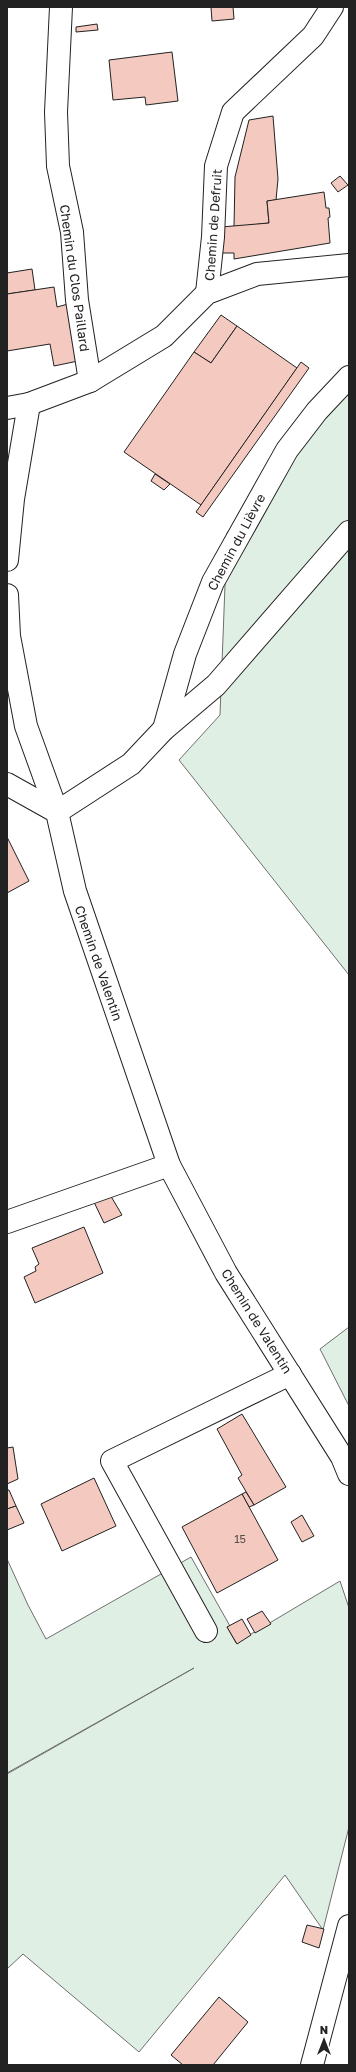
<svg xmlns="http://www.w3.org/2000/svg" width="356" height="2072" viewBox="0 0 356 2072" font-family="'Golos Text',sans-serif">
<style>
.green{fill:#e0efe3;stroke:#6f6f6f}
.building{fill:#f3c9c0;stroke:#222}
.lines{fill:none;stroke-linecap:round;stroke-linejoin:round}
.minor-casing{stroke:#222;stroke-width:24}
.minor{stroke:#fff;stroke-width:22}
.labels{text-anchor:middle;stroke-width:3;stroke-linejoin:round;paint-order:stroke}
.number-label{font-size:11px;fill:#564c4a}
.street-label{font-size:13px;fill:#222;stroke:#fff}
</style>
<rect width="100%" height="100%" fill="#fff"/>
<g class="green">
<path d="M349,379V975L179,760L220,715L227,533Z"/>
<path d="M349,1327V1406L320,1349Z"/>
<path d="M191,1557L230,1626L227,1627L236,1643L340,1581L349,1608V1827L323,1930L285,1875L139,2052L23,1954L7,1969V1774L194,1668L7,1773V1559L28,1605L46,1639Z"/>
</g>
<g class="building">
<path d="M211,7H233L234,19L212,21Z"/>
<path d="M97,24L98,30L76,32V27Z"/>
<path d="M172,52L178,101L146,105L145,97L113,100L109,60Z"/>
<path d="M273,116L278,179L276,200L267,201L269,223L234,227L235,177L249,120Z"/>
<path d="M340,176L348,185L338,192L331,183Z"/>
<path d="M324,192L326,208H329L330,217L328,218L330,243L234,259V253H218L221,227L269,223L267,201Z"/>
<path d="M32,269L35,290L7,294V273Z"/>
<path d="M54,287L57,307L68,304L78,361L54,366L50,344L7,351V294Z"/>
<path d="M221,315L237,326L211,363L194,352Z"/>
<path d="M237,326L297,368L201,505L124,452L194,352L211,363Z"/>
<path d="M301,362L309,368L203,517L196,512Z"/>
<path d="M155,474L170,484L164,490L151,481Z"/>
<path d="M7,837L29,881L7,893Z"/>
<path d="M109,1193L122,1215L104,1223L93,1200Z"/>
<path d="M84,1227L103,1273L35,1303L24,1277L36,1271L35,1267L39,1264L32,1248Z"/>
<path d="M242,1414L286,1487L254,1505L238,1478L242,1475L217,1429Z"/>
<path d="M13,1447L18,1479L7,1484V1448Z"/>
<path d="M94,1478L116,1526L62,1551L41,1504Z"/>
<path d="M7,1490H9L16,1506L7,1509Z"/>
<path d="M246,1492L254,1505L249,1507L242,1494Z"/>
<path d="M242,1494L278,1560L217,1593L182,1527Z"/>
<path d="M16,1506L24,1523L7,1530V1509Z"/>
<path d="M302,1515L314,1536L302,1542L291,1522Z"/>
<path d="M262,1611L271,1624L255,1633L247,1619Z"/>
<path d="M242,1619L251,1635L237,1644L227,1627Z"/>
<path d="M307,1925L324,1929L319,1948L302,1942Z"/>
<path d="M219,1997L248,2022L213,2065H183L171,2055Z"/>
</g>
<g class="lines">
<g class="minor-casing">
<g id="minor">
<path d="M61,7L56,112L58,166L72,232L77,300L90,381"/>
<path d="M207,293L213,237L216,166L233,112L313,36L332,7"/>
<path d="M7,408L29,404L90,381L164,336L207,293L257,274L349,265"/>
<path d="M7,560L13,499L29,404"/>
<path d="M7,595L9,636L26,726L57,812L131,764L164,729L216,685L349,532"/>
<path d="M164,729L185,654L213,582L287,450L317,411L349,377"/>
<path d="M7,784L57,812L75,891L169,1165L226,1273L342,1457L349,1474"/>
<path d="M7,1222L169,1165"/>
<path d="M206,1631L112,1461L290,1374"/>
<path d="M312,2065L349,1926"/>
</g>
</g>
<use href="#minor" class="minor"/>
</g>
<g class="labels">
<g class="number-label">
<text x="240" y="1543">15</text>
</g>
<g class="street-label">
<text transform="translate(213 225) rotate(-86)" y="5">Chemin de Defruit</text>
<text transform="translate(75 278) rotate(82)" y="5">Chemin du Clos Paillard</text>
<text transform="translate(236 542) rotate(-62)" y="5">Chemin du Lièvre</text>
<text transform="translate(99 963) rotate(71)" y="5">Chemin de Valentin</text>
<text transform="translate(257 1321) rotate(58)" y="5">Chemin de Valentin</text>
</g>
</g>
<rect width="356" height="2072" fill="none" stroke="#222222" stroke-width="16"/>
<g transform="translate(324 2040)" stroke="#ffffff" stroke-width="3" paint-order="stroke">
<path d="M0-3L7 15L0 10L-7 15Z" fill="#222222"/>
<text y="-6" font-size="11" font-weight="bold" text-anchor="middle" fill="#222222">N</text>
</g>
</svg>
